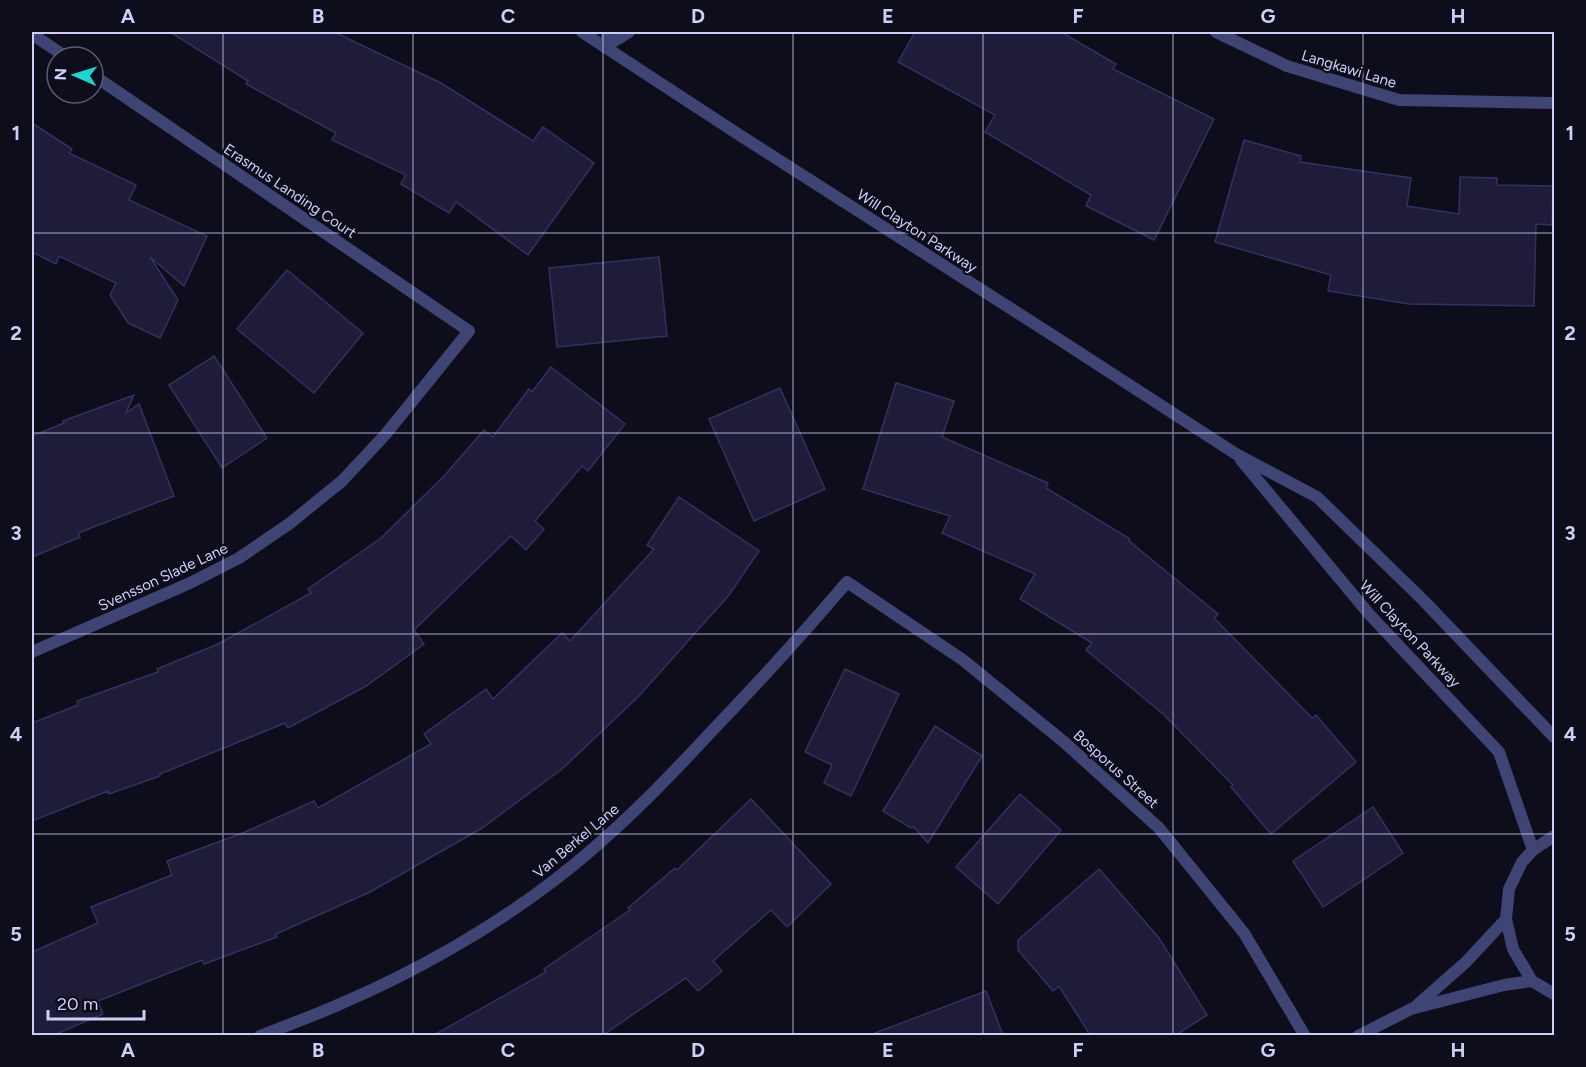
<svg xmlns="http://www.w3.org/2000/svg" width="1586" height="1067" viewBox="0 0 1586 1067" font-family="Figtree,sans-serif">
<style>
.building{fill:#1e1c39;stroke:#333162;stroke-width:1.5}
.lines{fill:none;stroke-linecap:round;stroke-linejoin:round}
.minor{stroke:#3e4474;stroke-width:12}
.tertiary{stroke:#3e4474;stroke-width:12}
.grid{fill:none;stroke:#cecff8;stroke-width:1.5;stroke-opacity:0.55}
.labels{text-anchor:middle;stroke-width:4.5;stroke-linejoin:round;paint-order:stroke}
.street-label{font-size:15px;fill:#cecff8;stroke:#0e0d1b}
.neatline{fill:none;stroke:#cecff8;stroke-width:2}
.grid-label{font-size:20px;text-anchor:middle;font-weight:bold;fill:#cecff8}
</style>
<rect width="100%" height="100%" fill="#0e0d1b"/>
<g class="building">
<path d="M170,32H334L441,83L533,141L543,127L594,163L528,255L456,202L449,213L401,184L406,175L332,140L336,133L246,84L248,81Z"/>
<path d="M915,32H1061L1116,64L1113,69L1214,119L1154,240L1086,206L1091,195L985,132L995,115L898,62Z"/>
<path d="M32,123L72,149L69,153L136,185L129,200L207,236L184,286L150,257L178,300L160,338L128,323L110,295L116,283L59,256L56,264L32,252Z"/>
<path d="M1244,140L1301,156L1300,162L1411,178L1407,206L1459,214L1460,177L1497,178V185L1553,186L1552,225L1536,224L1534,306L1409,304L1328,291L1331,275L1215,242Z"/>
<path d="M659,257L667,336L557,347L549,268Z"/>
<path d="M287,270L363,333L314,393L237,329Z"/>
<path d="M214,356L267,438L222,468L169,385Z"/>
<path d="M551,367L625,424L588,471L582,466L535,521L544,529L526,550L511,536L414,630L424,644L366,686L288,728L285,723L160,774V776L109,794L108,791L32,821V723L78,705L77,701L158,672L157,669L218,644L311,593L308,589L381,538L444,476L484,430L493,437L529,389L532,392Z"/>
<path d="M896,383L954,401L942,437L1048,483L1046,488L1130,539L1129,541L1218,614L1214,618L1312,718L1316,715L1356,762L1271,834L1231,787L1233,785L1163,714L1086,650L1092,643L1020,599L1035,574L942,533L950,516L863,489Z"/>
<path d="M780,388L825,489L754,521L709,419Z"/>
<path d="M134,395L126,413L139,404L174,496L78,533L80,537L32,557V436L64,423L63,421Z"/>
<path d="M679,497L759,551L729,595L639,696L562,769L482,828L370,892L276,934L277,937L204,964L202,960L98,1001L103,1014L54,1035H32V952L98,923L91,907L172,875L167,861L245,832L314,801L318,808L431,744L424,734L486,689L493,699L562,633L570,641L654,549L647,545Z"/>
<path d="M845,669L899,694L851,796L824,783L832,765L805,752Z"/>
<path d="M935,726L982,756L928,843L914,827L911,828L883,811Z"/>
<path d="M1020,794L1061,830L998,904L956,867Z"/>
<path d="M751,799L831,884L787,927L771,910L713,961L722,971L698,991L686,978L603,1035H434L546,972L544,969L630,910L628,908L675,868L677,870Z"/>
<path d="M1373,807L1403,853L1323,907L1293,861Z"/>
<path d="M1099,869L1159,938L1207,1015L1176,1035H1090L1059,986L1053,991L1018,950V940Z"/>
<path d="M986,991L1003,1035H875V1033Z"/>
</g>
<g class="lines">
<g class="minor">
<path d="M1216,32L1287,66L1399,100L1554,103"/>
<path d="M32,34L66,57"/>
<path d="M605,47L629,32"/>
<path d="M605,47L608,32"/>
<path d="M32,652L190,583L239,558L289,524L342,481L385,435L469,331L93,75"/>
<path d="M1415,1007L1466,962L1506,919"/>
<path d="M260,1036C287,1025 314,1016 340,1004C413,973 489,930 552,882C610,838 661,786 710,733C757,684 803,634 847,582L963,660L1064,742L1159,828L1244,933L1305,1036"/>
<path d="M1358,1036L1411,1009L1504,985L1532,981"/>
</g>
<g class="tertiary">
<path d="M582,32L741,136L1060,340L1236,454L1317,497L1423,600L1554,737"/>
<path d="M1241,460L1369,614L1499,752L1533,850"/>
<path d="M1554,836L1533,850L1522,862L1509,889L1506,919L1513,949L1532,981L1554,994"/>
</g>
</g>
<path class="grid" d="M223,32V1036M413,32V1036M603,32V1036M793,32V1036M983,32V1036M1173,32V1036M1363,32V1036M32,233H1554M32,433H1554M32,634H1554M32,834H1554"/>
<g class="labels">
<g class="street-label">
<text transform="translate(1349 69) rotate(17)" y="5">Langkawi Lane</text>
<text transform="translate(290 191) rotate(34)" y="5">Erasmus Landing Court</text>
<text transform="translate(917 231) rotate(33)" y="5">Will Clayton Parkway</text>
<text transform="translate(163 577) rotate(-25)" y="5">Svensson Slade Lane</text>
<text transform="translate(1410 634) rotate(47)" y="5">Will Clayton Parkway</text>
<text transform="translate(1116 769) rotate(42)" y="5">Bosporus Street</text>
<text transform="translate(576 841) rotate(-40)" y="5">Van Berkel Lane</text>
</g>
</g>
<rect width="1586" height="1067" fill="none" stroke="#0e0d1b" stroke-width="66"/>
<g transform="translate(75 75) rotate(273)"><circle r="28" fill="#0e0d1b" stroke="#5b5b73" stroke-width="1.5"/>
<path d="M0-4.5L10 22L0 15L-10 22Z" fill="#1dd5cc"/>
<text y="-9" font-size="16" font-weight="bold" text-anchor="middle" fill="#cecff8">N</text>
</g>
<path d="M48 1010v9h96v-9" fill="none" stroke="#cecff8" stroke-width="3"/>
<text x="57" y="1010" font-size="18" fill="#cecff8" stroke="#0e0d1b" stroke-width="4.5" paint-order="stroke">20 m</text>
<rect x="33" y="33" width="1520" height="1001" class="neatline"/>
<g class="grid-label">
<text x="128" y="23">A</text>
<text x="318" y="23">B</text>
<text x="508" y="23">C</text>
<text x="698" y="23">D</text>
<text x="888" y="23">E</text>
<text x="1078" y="23">F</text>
<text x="1268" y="23">G</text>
<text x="1458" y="23">H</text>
<text x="16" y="140">1</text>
<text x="1570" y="140">1</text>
<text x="16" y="340">2</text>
<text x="1570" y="340">2</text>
<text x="16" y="540">3</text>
<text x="1570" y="540">3</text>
<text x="16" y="741">4</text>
<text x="1570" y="741">4</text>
<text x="16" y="941">5</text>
<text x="1570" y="941">5</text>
<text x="128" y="1057">A</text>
<text x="318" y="1057">B</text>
<text x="508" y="1057">C</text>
<text x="698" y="1057">D</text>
<text x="888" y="1057">E</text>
<text x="1078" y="1057">F</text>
<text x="1268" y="1057">G</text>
<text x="1458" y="1057">H</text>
</g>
</svg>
